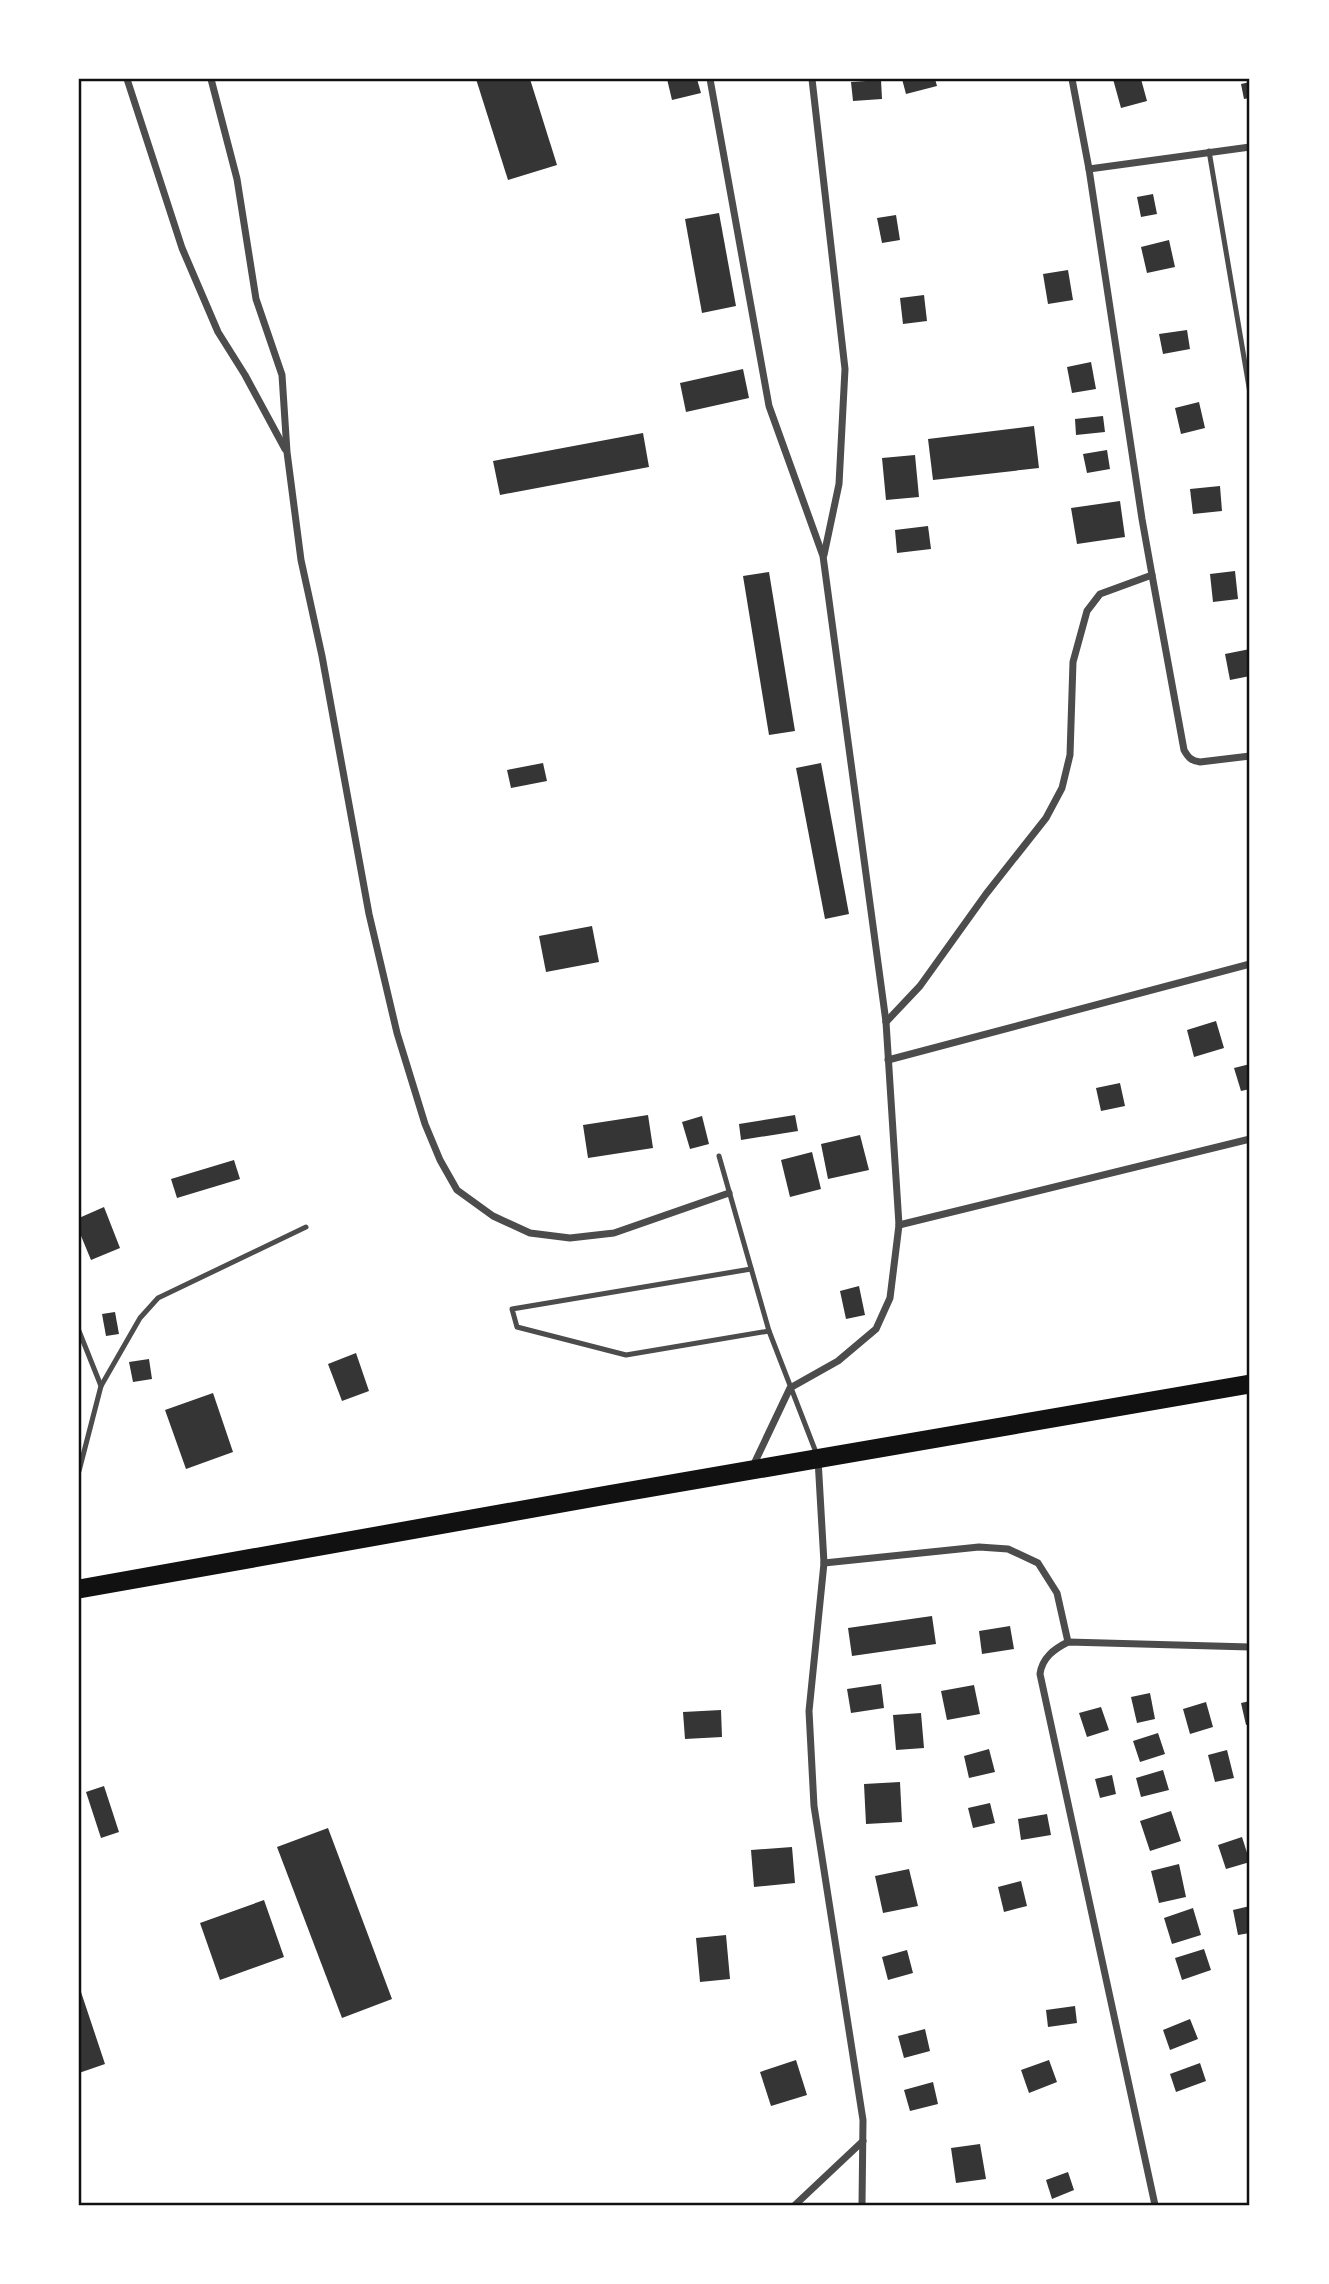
<svg xmlns="http://www.w3.org/2000/svg" width="1329" height="2284" viewBox="0 0 1329 2284" font-family="Roboto,sans-serif">
<style>
.building{fill:#353535}
.lines{fill:none;stroke-linecap:round;stroke-linejoin:round}
.service{stroke:#4c4c4c;stroke-width:5}
.minor{stroke:#4c4c4c;stroke-width:7}
.trunk{stroke:#111;stroke-width:19}
.neatline{fill:none;stroke:#111;stroke-width:2.5}
</style>
<rect width="100%" height="100%" fill="#fff"/>
<g class="building">
<path d="M476,79H530L557,165L508,180Z"/>
<path d="M667,79H697L701,93L672,100Z"/>
<path d="M902,79H935L937,86L906,94Z"/>
<path d="M1113,79H1141L1147,101L1121,108Z"/>
<path d="M881,80L882,99L853,101L851,82Z"/>
<path d="M1250,82V98L1244,99L1241,84Z"/>
<path d="M1153,194L1157,214L1141,217L1137,197Z"/>
<path d="M719,213L736,306L702,313L685,219Z"/>
<path d="M896,215L900,240L882,243L877,218Z"/>
<path d="M1169,240L1175,267L1147,273L1141,247Z"/>
<path d="M1068,270L1073,300L1048,304L1043,274Z"/>
<path d="M924,295L927,321L903,324L900,298Z"/>
<path d="M1187,330L1190,349L1163,354L1159,334Z"/>
<path d="M1091,362L1096,389L1072,393L1067,367Z"/>
<path d="M743,369L749,398L686,412L680,383Z"/>
<path d="M1199,402L1205,428L1181,434L1175,408Z"/>
<path d="M1103,416L1105,432L1076,435L1075,419Z"/>
<path d="M1034,426L1039,468L933,480L928,439Z"/>
<path d="M643,433L649,467L500,495L493,461Z"/>
<path d="M1107,450L1110,469L1087,473L1083,454Z"/>
<path d="M915,455L919,497L886,500L882,458Z"/>
<path d="M1220,486L1222,511L1193,514L1190,489Z"/>
<path d="M1120,501L1125,537L1077,544L1071,508Z"/>
<path d="M928,526L931,549L897,553L895,530Z"/>
<path d="M1235,571L1238,599L1213,602L1210,574Z"/>
<path d="M769,572L795,731L769,735L743,576Z"/>
<path d="M1250,649V676L1230,680L1225,654Z"/>
<path d="M543,763L547,781L511,788L507,770Z"/>
<path d="M821,763L849,914L825,919L796,768Z"/>
<path d="M592,926L599,962L546,972L539,936Z"/>
<path d="M1216,1021L1224,1048L1194,1057L1187,1030Z"/>
<path d="M1250,1064V1089L1241,1091L1234,1068Z"/>
<path d="M1120,1083L1125,1106L1101,1111L1096,1088Z"/>
<path d="M648,1115L653,1148L588,1158L583,1125Z"/>
<path d="M795,1115L798,1131L741,1140L739,1124Z"/>
<path d="M702,1116L709,1144L690,1149L682,1122Z"/>
<path d="M860,1135L869,1170L828,1179L821,1144Z"/>
<path d="M812,1152L821,1189L790,1197L781,1160Z"/>
<path d="M234,1160L240,1179L177,1198L171,1179Z"/>
<path d="M104,1207L120,1248L91,1260L79,1231V1218Z"/>
<path d="M859,1286L865,1315L846,1319L840,1291Z"/>
<path d="M115,1312L119,1334L106,1336L102,1314Z"/>
<path d="M356,1353L369,1391L342,1401L328,1364Z"/>
<path d="M149,1359L152,1379L133,1382L129,1362Z"/>
<path d="M213,1393L233,1452L186,1469L165,1410Z"/>
<path d="M932,1616L936,1644L852,1656L848,1628Z"/>
<path d="M1010,1626L1014,1649L982,1654L979,1631Z"/>
<path d="M881,1684L884,1708L851,1713L847,1689Z"/>
<path d="M974,1685L980,1714L947,1720L941,1691Z"/>
<path d="M1150,1693L1155,1719L1137,1723L1131,1697Z"/>
<path d="M1250,1701V1724L1246,1725L1241,1703Z"/>
<path d="M1206,1702L1213,1727L1190,1734L1183,1709Z"/>
<path d="M1101,1707L1109,1730L1087,1737L1079,1713Z"/>
<path d="M721,1710L722,1737L685,1739L683,1712Z"/>
<path d="M921,1713L924,1748L896,1750L893,1715Z"/>
<path d="M1158,1733L1165,1754L1140,1762L1133,1741Z"/>
<path d="M989,1749L995,1772L969,1778L964,1756Z"/>
<path d="M1227,1750L1234,1778L1215,1782L1208,1755Z"/>
<path d="M1163,1770L1169,1790L1141,1797L1136,1778Z"/>
<path d="M1112,1775L1116,1794L1100,1798L1095,1779Z"/>
<path d="M900,1782L902,1822L866,1824L864,1784Z"/>
<path d="M104,1786L119,1832L101,1838L86,1792Z"/>
<path d="M990,1803L995,1823L973,1828L968,1808Z"/>
<path d="M1171,1811L1181,1841L1150,1851L1140,1821Z"/>
<path d="M1047,1814L1051,1835L1021,1840L1018,1819Z"/>
<path d="M328,1828L392,1999L342,2018L277,1847Z"/>
<path d="M1242,1837L1250,1862L1226,1869L1218,1845Z"/>
<path d="M792,1847L795,1883L754,1887L751,1850Z"/>
<path d="M1179,1864L1186,1897L1159,1903L1151,1871Z"/>
<path d="M909,1869L918,1906L883,1913L875,1876Z"/>
<path d="M1021,1881L1027,1906L1004,1912L998,1887Z"/>
<path d="M264,1900L284,1957L220,1980L200,1923Z"/>
<path d="M1250,1906V1933L1238,1935L1233,1910Z"/>
<path d="M1193,1908L1201,1935L1172,1944L1164,1918Z"/>
<path d="M726,1935L730,1979L700,1982L696,1938Z"/>
<path d="M1204,1949L1211,1970L1182,1980L1175,1958Z"/>
<path d="M907,1950L913,1973L888,1980L882,1957Z"/>
<path d="M79,1986L105,2064L79,2073Z"/>
<path d="M1075,2006L1077,2023L1048,2027L1046,2010Z"/>
<path d="M1190,2019L1198,2039L1170,2050L1163,2030Z"/>
<path d="M925,2029L930,2051L904,2058L898,2036Z"/>
<path d="M796,2060L807,2095L771,2106L760,2072Z"/>
<path d="M1049,2060L1057,2082L1029,2093L1021,2070Z"/>
<path d="M1200,2063L1206,2081L1176,2092L1170,2074Z"/>
<path d="M933,2082L938,2104L910,2111L904,2090Z"/>
<path d="M980,2144L986,2179L956,2183L951,2148Z"/>
<path d="M1068,2172L1074,2190L1052,2199L1046,2180Z"/>
</g>
<g class="lines">
<g class="service">
<path d="M1209,151L1250,393"/>
<path d="M719,1156L769,1331L817,1455"/>
<path d="M751,1269L512,1309L517,1327L626,1355L769,1331"/>
<path d="M79,1331L101,1386L79,1471"/>
<path d="M101,1386L140,1318L158,1298L306,1227"/>
</g>
<g class="minor">
<path d="M127,79L182,248L218,332L245,375L285,449"/>
<path d="M211,79L237,179L256,299L282,375L287,452L301,560L322,656L369,914L397,1033L425,1124L440,1160L457,1190L493,1216L530,1233L570,1238L614,1233L729,1193"/>
<path d="M710,79L769,406L823,556L886,1022L899,1225L890,1298L876,1329L838,1361L790,1388L753,1466"/>
<path d="M812,79L845,369L839,484L824,555"/>
<path d="M1089,169L1250,147"/>
<path d="M1152,575L1184,750C1188,757 1191,761 1200,762L1250,756"/>
<path d="M886,1022L920,986L986,894L1046,818L1062,788L1070,755L1073,662L1087,611L1100,594L1152,575L1142,519L1089,169L1072,79"/>
<path d="M888,1060L1250,964"/>
<path d="M899,1225L1250,1139"/>
<path d="M818,1459L824,1563L809,1711L814,1806L863,2120L862,2205"/>
<path d="M824,1563L979,1547L1008,1549L1038,1563L1057,1593L1068,1642"/>
<path d="M795,2205L863,2141"/>
<path d="M1155,2205L1040,1674C1042,1658 1054,1649 1068,1642L1250,1647"/>
</g>
<path class="trunk" d="M79,1589L607,1495L1250,1384"/>
</g>
<rect width="1329" height="2284" fill="none" stroke="#ffffff" stroke-width="161"/>
<rect x="80" y="80" width="1168" height="2124" class="neatline"/>
</svg>
